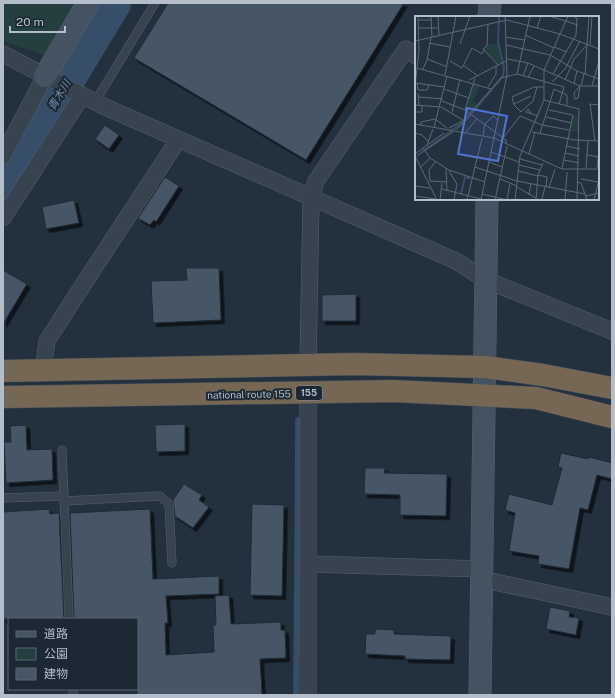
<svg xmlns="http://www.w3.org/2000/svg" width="615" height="698" viewBox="0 0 615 698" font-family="'Public Sans','Noto Sans JP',sans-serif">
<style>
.green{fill:#253f40}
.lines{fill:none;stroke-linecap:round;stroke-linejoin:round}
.stream{stroke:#364e67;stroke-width:5.5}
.river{stroke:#364e67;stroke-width:33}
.building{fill:#475666;stroke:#1e2a36;filter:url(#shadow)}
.lane-casing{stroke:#55616d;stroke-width:9}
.street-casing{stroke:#55616d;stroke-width:17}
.secondary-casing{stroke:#55616d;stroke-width:23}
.highway-casing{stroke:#424e5a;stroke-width:23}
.lane{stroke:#37434f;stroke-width:8}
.street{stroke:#37434f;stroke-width:16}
.secondary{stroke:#455262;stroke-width:22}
.highway{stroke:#766654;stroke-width:22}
.labels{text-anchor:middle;stroke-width:4;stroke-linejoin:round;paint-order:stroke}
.shield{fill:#1c2834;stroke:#86919d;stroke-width:1}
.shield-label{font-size:9px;font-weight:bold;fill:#b3beca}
.street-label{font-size:10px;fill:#b3beca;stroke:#1c2834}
.water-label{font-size:11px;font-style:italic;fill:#7290af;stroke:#1c2834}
.inset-river{fill:none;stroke:#364e67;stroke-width:2}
.inset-road{fill:none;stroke:#5d6977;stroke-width:1}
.view{fill:#5275d3;fill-opacity:0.15;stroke:#5275d3;stroke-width:2}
.inset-edge{fill:none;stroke:#b3beca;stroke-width:2}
</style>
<defs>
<filter id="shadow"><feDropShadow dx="3.5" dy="3.5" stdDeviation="0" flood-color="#0009"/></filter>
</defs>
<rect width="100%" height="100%" fill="#23313f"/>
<path class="green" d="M3,3H78L46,56L3,41Z"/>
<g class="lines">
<path class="stream" d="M296,695L298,420"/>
<path class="river" d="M3,188L115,3"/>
</g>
<g class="building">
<path d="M168,3H404L306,160L134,58Z"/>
<path d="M105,125L119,135L109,149L95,139Z"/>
<path d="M165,177L179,186L156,222L154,220L150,225L138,218Z"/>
<path d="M74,200L79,223L46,229L42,207Z"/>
<path d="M186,268H219L221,320L153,323L151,281L187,280Z"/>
<path d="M3,270L27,284L3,324Z"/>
<path d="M356,294V321H322V295Z"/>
<path d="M185,424V451L156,452L155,425Z"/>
<path d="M26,425L27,450L52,449L53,480L6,483L4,442H11L10,426Z"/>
<path d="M561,453L588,459L589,457L612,463V479L597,475L588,510L580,508L569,569L538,564L539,556L509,551L515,513L505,510L509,494L552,505L562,468L558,467Z"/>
<path d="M365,468H385L384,473L447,474L446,516L400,515V495L364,494Z"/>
<path d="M184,484L202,495L199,500L209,507L193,528L175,516L173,500Z"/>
<path d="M252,504L284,505L282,596L250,595Z"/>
<path d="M49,509L50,514L59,513L64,619H3V512Z"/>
<path d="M150,509L153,579L219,576V594L166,596L168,623H165L166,655L214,652L213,625H216L215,596L229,595L231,624L281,622V630H285L286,658L260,659L262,695H137V619H74L70,513Z"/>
<path d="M550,607L570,611L569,617L579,618L576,635L546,629Z"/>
<path d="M375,629L394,630V634L451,636L450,660L405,659V656L365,654L366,634H375Z"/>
</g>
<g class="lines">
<g class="lane-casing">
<g id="lane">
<path d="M95,102L155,3"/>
<path d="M62,450L69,619"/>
<path d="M3,498L64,496"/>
<path d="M64,501L160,496L169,504L172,563"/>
<path d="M73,689V695"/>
</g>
</g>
<g class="street-casing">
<g id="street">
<path d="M3,54L103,106L456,261L486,280L612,331"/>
<path d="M3,156L45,76"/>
<path d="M3,218L82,96"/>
<path d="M308,365L311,198L316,181L406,49L416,56"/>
<path d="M43,371L47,341L81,288L178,140"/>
<path d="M308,564L482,569"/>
<path d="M481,579L612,607"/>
<path d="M308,695V393"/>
</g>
</g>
<g class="secondary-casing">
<g id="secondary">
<path d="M489,17L490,3"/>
<path d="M45,76L88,3"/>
<path d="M480,695L487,199"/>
</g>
</g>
<g class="highway-casing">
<g id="highway">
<path d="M3,371L354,364L485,367L543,375L612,388"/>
<path d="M3,397L394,391L536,398L612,417"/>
</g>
</g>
<use href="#lane" class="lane"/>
<use href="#street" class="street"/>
<use href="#secondary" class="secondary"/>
<use href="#highway" class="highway"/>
</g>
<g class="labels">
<rect class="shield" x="296" y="386" width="26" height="14" rx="3"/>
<g class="shield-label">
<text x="309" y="396">155</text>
</g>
<g class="street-label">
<text transform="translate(249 394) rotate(-1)" y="4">national route 155</text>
</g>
<g class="water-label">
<text transform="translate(59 95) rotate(-59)" y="4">青木川</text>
</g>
</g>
<g transform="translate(415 16)">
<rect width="184" height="184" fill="#23313f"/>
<path d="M82,27L87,47L83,48L69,33L73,28ZM58,67L65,69L58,85L62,88L54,96L51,94ZM158,99L162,100L164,116L155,115Z" fill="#253f40"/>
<path class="inset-river" d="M57,97L88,60L89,51L83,26L84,0M2,140L48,106M46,178L50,161L55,163"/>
<path class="inset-road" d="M16,0L17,21M23,0L24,19M134,0L163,9M3,4H16M73,8L72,30L68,33L83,49M3,12H23M122,12L126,0M145,18L184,33M110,19L139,32M90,21L109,24M0,25L92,4L145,18M14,27L35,31M45,28L55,0M91,29L135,39L162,55L184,63M175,29L177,0M139,31L152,36M12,43L32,51M92,43L113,47L165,70H184M35,45L47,52L57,32L67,38L69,34M48,49L63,60M2,52L76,73M8,53L12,44L16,21M129,54L153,0M102,58L115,0M138,58L161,19L162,2L157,0M170,58L174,0M30,59L41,0M108,60L113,47M113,61L119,50M54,64L91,45M150,64L159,43L172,29M137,66L150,53L165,25M1,67L29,71M2,67L3,74H12L14,69M159,67L162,55M0,70L4,35L3,0M165,70L163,82L160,83L159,77ZM166,70L169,58M177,70L184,45M73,71L81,58V51M122,71L118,85L106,96L99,89L97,81L119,71H129M29,73L54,82M3,77L4,89M4,81L28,83M129,84L164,93L162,184M27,85L50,94L91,124V127M99,88L116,80M0,89L26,91L48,104M50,94L60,62M134,94L158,99L147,152M0,96H7V90M37,96L45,63M116,97L113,93L111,96L123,100M131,101L156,107M0,108L79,122L147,153H184M6,109V106L20,103L32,112M19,111L32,60M34,112L49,104L86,62L102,58L149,71L144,88M41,114L56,99M117,116L160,124L184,125M0,117L7,119L13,125M50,117L62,103M125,117L139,73L152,79V89M68,120L70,108L78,100L83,104M88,122L105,100L127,109L154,114M180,125L175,88L184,89M12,129L18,113M151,130L165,133M8,132L15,142L34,154L70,166M10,134L38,116M76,136L104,146M150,137L164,140M0,138L29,117M114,138L120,116M172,139L184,141M0,140L22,184M105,143L127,149M149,144L164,147M21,145L14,154L15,165L32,166M74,146L87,151M104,149L125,154M6,151L15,142M60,151L102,165L170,178M31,152L32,175M171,152L173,125M182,152L184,134M34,155L42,168L39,184M103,155L123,160M123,159L132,161L131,171M85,163L102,170M166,163L183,166M162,166L166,167L172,184M0,170L15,172M102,171L121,182M134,172L140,153M27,173L66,183M67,178L92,184M114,179L116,167M0,180L20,183M171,180L184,177M127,183L130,171M25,184L27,167M52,184L67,122M66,184L92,59L90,0M80,184L92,130M92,184L95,167M100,184L105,140L129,84V54M121,184L123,159L128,147M150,184L152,156M179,184L184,164"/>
<path class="view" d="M52,92L92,100L83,145L43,138Z"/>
<rect width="184" height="184" class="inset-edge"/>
</g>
<rect width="615" height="698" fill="none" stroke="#b3beca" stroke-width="8"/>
<rect x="8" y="618" width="130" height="72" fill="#1c2834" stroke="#586470"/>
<rect x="16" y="631" width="20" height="6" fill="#455262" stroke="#586470"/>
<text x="44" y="638" font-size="12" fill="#b3beca">道路</text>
<rect x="16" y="648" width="20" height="12" fill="#253f40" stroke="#586470"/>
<text x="44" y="658" font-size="12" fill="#b3beca">公園</text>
<rect x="16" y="668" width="20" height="12" fill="#475666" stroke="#586470"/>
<text x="44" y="678" font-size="12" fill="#b3beca">建物</text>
<path d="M10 26v6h55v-6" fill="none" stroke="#b3beca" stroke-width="2"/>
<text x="16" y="26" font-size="12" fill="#b3beca" stroke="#1c2834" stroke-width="3" paint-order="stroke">20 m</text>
</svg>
